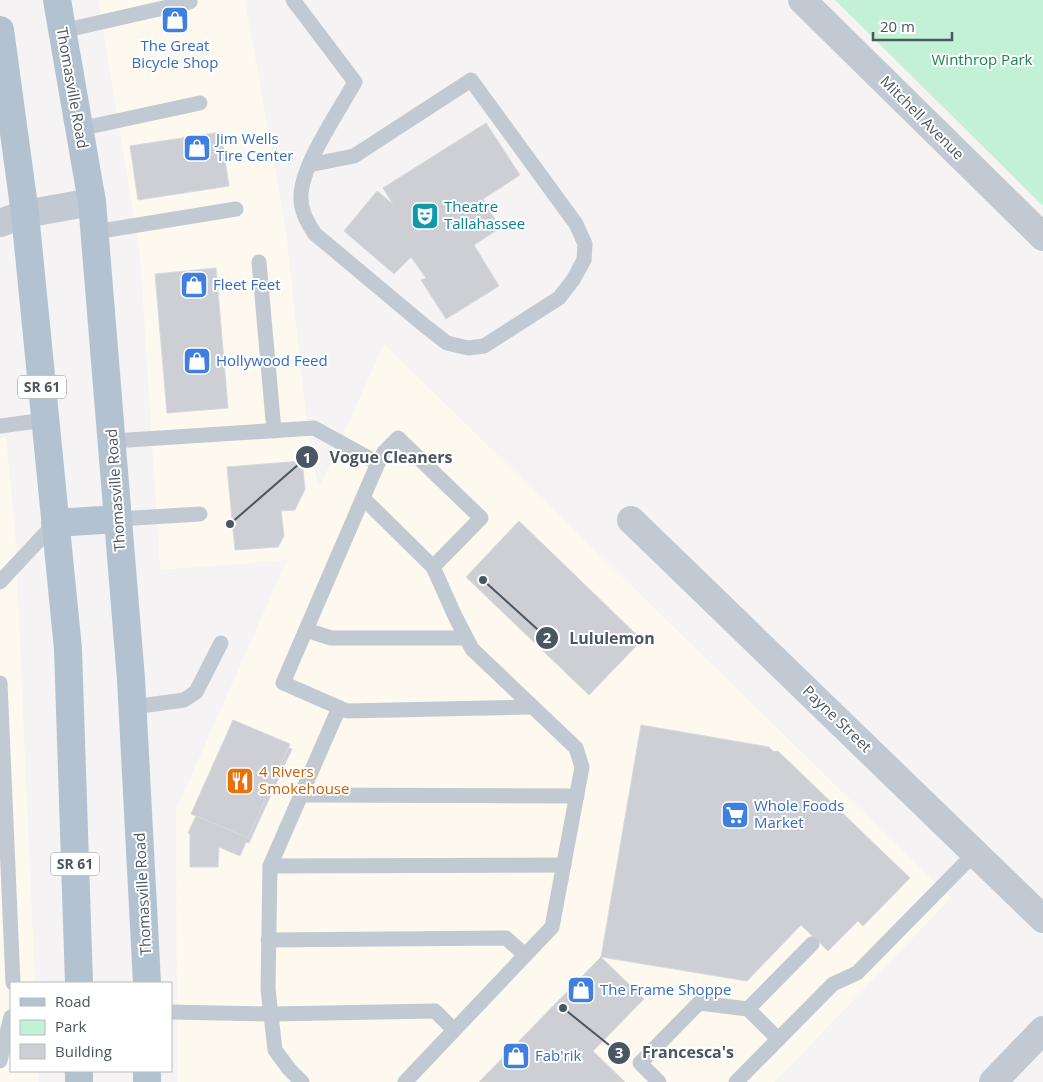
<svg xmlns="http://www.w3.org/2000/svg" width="1043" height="1082" viewBox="0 0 1043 1082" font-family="'Open Sans',sans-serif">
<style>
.commercial{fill:#fdf9ef}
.green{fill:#c3f1d5}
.building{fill:#cdcfd5;stroke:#d7d9de}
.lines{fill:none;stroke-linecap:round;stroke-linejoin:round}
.service{stroke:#c1cad2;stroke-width:15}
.minor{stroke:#c1cad2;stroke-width:28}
.primary{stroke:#b3c2d1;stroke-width:28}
.labels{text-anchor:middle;stroke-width:4;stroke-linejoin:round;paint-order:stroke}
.shield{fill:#fff;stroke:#808990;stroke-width:1}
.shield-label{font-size:14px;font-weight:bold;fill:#4a5661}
.shop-label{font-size:15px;fill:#366cbe;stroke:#fff;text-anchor:start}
.park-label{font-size:15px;fill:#17864f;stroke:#fff}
.street-label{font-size:15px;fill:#4a5661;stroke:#fff}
.culture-label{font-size:15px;fill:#0d838f;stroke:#fff;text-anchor:start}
.food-label{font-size:15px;fill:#c56008;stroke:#fff;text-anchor:start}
.leader{fill:none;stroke:#4a5661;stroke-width:2}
.callout-dot{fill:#4a5661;stroke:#fff;stroke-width:2}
.mark-label{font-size:15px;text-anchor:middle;font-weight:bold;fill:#fff}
.callout-label{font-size:16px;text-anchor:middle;font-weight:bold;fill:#4a5661;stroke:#fff;stroke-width:4;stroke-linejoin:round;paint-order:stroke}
</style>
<rect width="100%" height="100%" fill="#f5f3f3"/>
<g class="commercial">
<path d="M98,0H245L286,231L310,452L319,488L384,344L951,898L775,1082H177L176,810L287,560L160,570L140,255Z"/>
<path d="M6,437L15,527L35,983H11V1071H38V1082H0V438Z"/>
</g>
<path class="green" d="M835,0H1043V206Z"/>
<g class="building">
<path d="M486,123L520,175L483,199L500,228L474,245L499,286L446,319L421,280L426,278L411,257L394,274L344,231L377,191L393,204L383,188Z"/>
<path d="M221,132L229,186L138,200L130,146Z"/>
<path d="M216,268L228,408L167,413L155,274Z"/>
<path d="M302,461L305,489L295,510L281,511L284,536L278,547L235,550L227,467Z"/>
<path d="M519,521L642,640L589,695L466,577Z"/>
<path d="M233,720L290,744L248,838L191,814Z"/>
<path d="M641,725L769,747L774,752L778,751L910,878L863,926L858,921L828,951L801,925L747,981L601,957Z"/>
<path d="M288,748L292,749L249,843L246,842L240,856L219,847L218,867H190V834L188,833L196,816L248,838Z"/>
<path d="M601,957L644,999L593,1051L625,1082H479Z"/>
</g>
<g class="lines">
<g class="service">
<path d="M293,0L355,82C339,111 302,164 301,195C300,210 307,222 315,234L425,326L447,343L468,348L484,346L559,298L573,280L584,260L585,244L576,224L471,80L354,156L309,165"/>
<path d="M62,31L190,2"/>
<path d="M79,129L200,103"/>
<path d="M95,232L236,209"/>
<path d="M259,262L274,431"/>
<path d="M0,426L45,420"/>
<path d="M113,441L314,428L378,463"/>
<path d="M363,498L433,567L455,616L472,649L576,748L582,767L552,927L405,1082"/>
<path d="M118,519L200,514"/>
<path d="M433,567L481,518L398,438L384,452L378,463L283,683L347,711L532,707"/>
<path d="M0,582L55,523"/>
<path d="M306,630L331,638H466"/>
<path d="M0,683L13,983"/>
<path d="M133,707L184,700L196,692L221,643"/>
<path d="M301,795L577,796"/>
<path d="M270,866L564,865"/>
<path d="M268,940L506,938L525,955"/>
<path d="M748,1009L812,944"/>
<path d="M171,1012L271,1014L435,1011L454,1030"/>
<path d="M0,1061L11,1017"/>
<path d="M302,1082L289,1069L275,1050L268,989L270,866L339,708"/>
<path d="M659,1082L640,1063L699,1003L748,1009L778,1039"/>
<path d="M736,1082L833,984L857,973L975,853"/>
</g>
<g class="minor">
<path d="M802,0L1043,237"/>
<path d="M0,223L25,214L92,202"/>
<path d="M631,520L1043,919"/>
<path d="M993,1082L1043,1030"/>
</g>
<g class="primary">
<path d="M57,0L92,202L131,679L147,983"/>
<path d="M0,30L25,214L68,649L79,983"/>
<path d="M55,523L118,519"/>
<path d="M79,1082V1071"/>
<path d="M147,1082V1071"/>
</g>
</g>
<defs>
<g id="shop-square" transform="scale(1.4375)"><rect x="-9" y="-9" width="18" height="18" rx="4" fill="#3f7fe0" stroke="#fff"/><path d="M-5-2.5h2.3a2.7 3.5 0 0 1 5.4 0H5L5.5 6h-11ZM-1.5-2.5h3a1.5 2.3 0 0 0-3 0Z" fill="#fff"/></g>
<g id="theatre-square" transform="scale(1.4375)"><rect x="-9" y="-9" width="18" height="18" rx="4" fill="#0f9aa8" stroke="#fff"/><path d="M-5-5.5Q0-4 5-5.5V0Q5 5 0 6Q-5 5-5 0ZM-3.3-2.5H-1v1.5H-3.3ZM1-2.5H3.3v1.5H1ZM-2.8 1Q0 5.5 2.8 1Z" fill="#fff"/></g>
<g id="restaurant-square" transform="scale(1.4375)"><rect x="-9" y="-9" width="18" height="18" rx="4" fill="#e8710a" stroke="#fff"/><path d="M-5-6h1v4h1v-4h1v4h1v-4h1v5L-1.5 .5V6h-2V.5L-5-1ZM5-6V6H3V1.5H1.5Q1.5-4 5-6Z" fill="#fff"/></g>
<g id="supermarket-square" transform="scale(1.4375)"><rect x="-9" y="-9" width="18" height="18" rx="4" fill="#3f7fe0" stroke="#fff"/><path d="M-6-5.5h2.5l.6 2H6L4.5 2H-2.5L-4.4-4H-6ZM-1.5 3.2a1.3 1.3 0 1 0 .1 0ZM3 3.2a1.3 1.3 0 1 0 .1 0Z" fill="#fff"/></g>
</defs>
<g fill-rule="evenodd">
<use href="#shop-square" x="175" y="20"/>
<use href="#shop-square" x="197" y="148"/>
<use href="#theatre-square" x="425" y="216"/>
<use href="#shop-square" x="194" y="285"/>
<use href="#shop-square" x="197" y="361"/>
<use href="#restaurant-square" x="240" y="781"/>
<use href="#supermarket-square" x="735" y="815"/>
<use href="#shop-square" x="581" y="990"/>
<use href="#shop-square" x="516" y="1056"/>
</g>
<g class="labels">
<g class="shield">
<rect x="18" y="375.5" width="48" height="23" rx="4"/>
<rect x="51" y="852.5" width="48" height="23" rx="4"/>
</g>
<g class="shield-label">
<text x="42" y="392">SR 61</text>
<text x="75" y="869">SR 61</text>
</g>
<g class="shop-label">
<text x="175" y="51" text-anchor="middle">The Great<tspan x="175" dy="17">Bicycle Shop</tspan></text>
<text x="216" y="144">Jim Wells<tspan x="216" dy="17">Tire Center</tspan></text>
<text x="213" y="290">Fleet Feet</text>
<text x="216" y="366">Hollywood Feed</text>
<text x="754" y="811">Whole Foods<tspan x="754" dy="17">Market</tspan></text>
<text x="600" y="995">The Frame Shoppe</text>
<text x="535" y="1061">Fab'rik</text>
</g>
<g class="park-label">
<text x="982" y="65">Winthrop Park</text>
</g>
<g class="street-label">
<text transform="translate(72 88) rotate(80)" y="5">Thomasville Road</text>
<text transform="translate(922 118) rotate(45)" y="5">Mitchell Avenue</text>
<text transform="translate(116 490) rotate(-94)" y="5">Thomasville Road</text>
<text transform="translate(837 719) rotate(44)" y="5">Payne Street</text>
<text transform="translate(143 894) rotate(-93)" y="5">Thomasville Road</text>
</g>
<g class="culture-label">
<text x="444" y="212">Theatre<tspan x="444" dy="17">Tallahassee</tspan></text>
</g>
<g class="food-label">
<text x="259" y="777">4 Rivers<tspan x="259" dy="17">Smokehouse</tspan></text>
</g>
</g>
<path class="leader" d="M230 524L307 457M483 580L547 638M563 1008L619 1053"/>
<g class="callout-dot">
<circle cx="230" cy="524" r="5"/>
<circle cx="483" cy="580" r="5"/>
<circle cx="563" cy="1008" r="5"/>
<circle cx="307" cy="457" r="12"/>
<circle cx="547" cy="638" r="12"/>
<circle cx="619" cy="1053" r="12"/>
</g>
<g class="mark-label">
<text x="307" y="463">1</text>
<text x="547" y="643">2</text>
<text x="619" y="1058">3</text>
</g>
<g class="callout-label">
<text x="391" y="463">Vogue Cleaners</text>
<text x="612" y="644">Lululemon</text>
<text x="688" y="1058">Francesca's</text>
</g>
<rect x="10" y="982" width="162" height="90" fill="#ffffff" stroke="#b7bbc0"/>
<rect x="20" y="998" width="25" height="8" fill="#b3c2d1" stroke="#b7bbc0"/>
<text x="55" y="1007" font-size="15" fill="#4a5661">Road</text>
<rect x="20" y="1020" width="25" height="15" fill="#c3f1d5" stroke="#b7bbc0"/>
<text x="55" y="1032" font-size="15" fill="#4a5661">Park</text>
<rect x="20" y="1044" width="25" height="15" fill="#cdcfd5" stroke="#b7bbc0"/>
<text x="55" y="1057" font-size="15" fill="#4a5661">Building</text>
<path d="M873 32v8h79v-8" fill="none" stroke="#4a5661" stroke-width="2.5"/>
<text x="880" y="32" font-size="15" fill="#4a5661" stroke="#ffffff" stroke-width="4" paint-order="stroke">20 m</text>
</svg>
